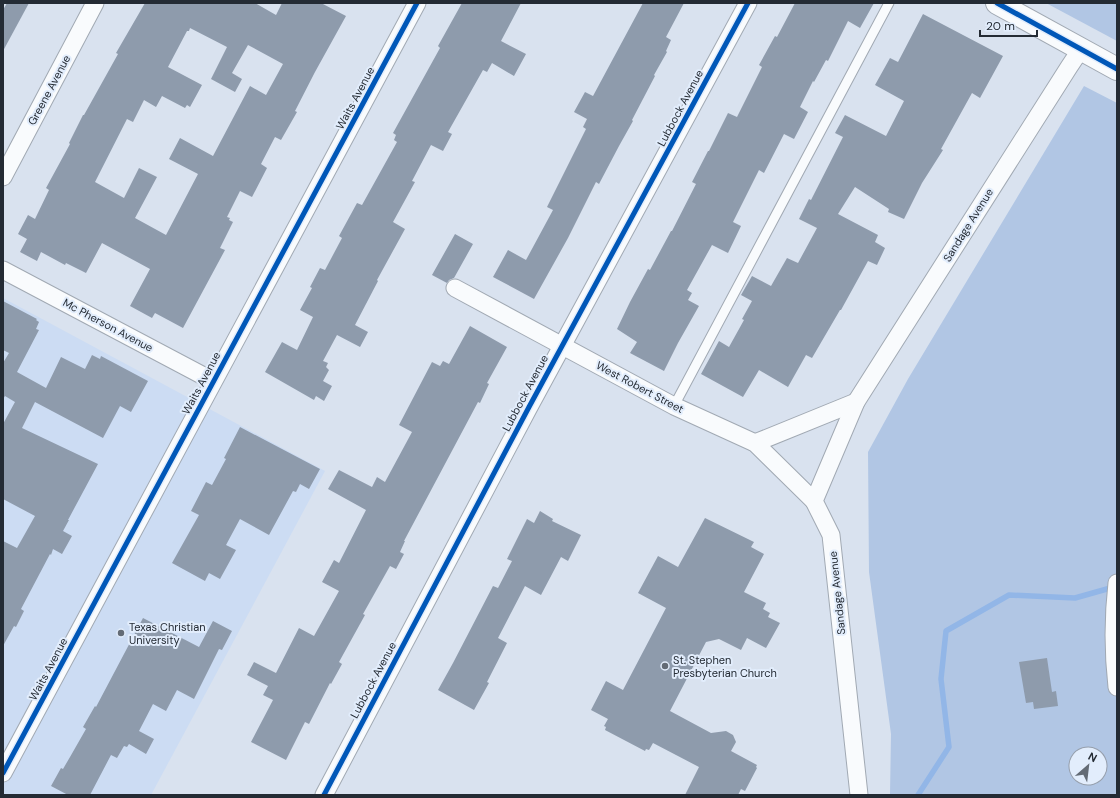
<svg xmlns="http://www.w3.org/2000/svg" width="1120" height="798" viewBox="0 0 1120 798" font-family="'DM Sans',sans-serif">
<style>
.built{fill:#ccdcf3}
.green{fill:#b1c6e4;fill-rule:evenodd}
.lines{fill:none;stroke-linecap:round;stroke-linejoin:round}
.stream{stroke:#92b6e7;stroke-width:5.5}
.building{fill:#8e9bac;fill-rule:evenodd}
.service-casing{stroke:#a1a9b3;stroke-width:11}
.minor-casing{stroke:#a1a9b3;stroke-width:19}
.tertiary-casing{stroke:#a1a9b3;stroke-width:24}
.service{stroke:#f9fbfd;stroke-width:9}
.minor{stroke:#f9fbfd;stroke-width:17}
.tertiary{stroke:#f9fbfd;stroke-width:22}
.cycleway-casing{stroke:#e2edfc;stroke-width:8}
.cycleway{stroke:#0057b8;stroke-width:5}
.poi-dot{fill:#636b75;stroke:#e2edfc;stroke-width:1.5}
.labels{text-anchor:middle;stroke-width:4;stroke-linejoin:round;paint-order:stroke}
.street-label{font-size:11px;fill:#242b34;stroke:#e2edfc}
.poi-label{font-size:11px;fill:#242b34;stroke:#e2edfc;text-anchor:start}
</style>
<rect width="100%" height="100%" fill="#d9e2ef"/>
<path class="built" d="M3,298L325,471L151,795H3Z"/>
<g class="green">
<path d="M1046,3H1117V41Z"/>
<path d="M1084,86L1117,103V795H890L891,734L869,572L868,452L908,379ZM1076,754H1100V778H1076Z"/>
</g>
<g class="lines">
<path class="stream" d="M918,795L949,747L941,679L946,631L1009,595L1075,598L1114,587"/>
</g>
<g class="building">
<path d="M7,3H29L3,51V10Z"/>
<path d="M145,3H255L276,15L282,3H321L346,16L315,72L295,111L297,112L281,140L275,137L261,164L267,168L252,197L240,191L227,217L230,218L229,220L233,222L220,248L225,250L183,328L155,313L152,318L130,306L150,269L102,243L86,273L66,263L65,265L41,252L37,261L20,252L27,239L18,234L28,215L35,219L49,190L46,188L70,144L69,143L83,115H84L118,54L116,53ZM190,28L227,47L211,79L235,92L242,79L232,73L248,45L283,64L266,95L250,86L213,156L180,138L169,159L198,174L166,235L135,218L157,177L139,168L124,198L95,182L127,119L133,122L144,100L156,107L162,96L185,108L187,105L190,107L202,85L168,67L187,31H189Z"/>
<path d="M462,3H521L501,41L526,54L514,76L492,63L487,72L483,70L448,132L452,134L443,151L431,145L412,181L415,182L393,222L405,229L377,280L378,281L355,325L368,332L360,347L337,335L323,361L328,363L326,367L329,370L323,381L332,386L324,401L316,396L314,400L265,372L282,342L297,350L313,317L300,310L312,288L310,287L320,268L325,270L342,238L339,236L357,203L362,205L397,142L394,140L396,135L393,133L440,48L438,46Z"/>
<path d="M643,3H684L666,37L671,40L666,51L667,52L654,75L655,76L632,120L633,121L619,146L599,184L596,182L568,238L534,299L493,277L508,250L526,260L553,210L547,207L586,129L583,127L587,119L574,112L585,92L593,96Z"/>
<path d="M795,3H874L860,28L848,21L828,61L826,60L814,82L813,81L800,107L808,112L794,139L784,134L764,173L759,170L733,222L741,226L728,253L712,245L687,290L692,293L688,300L699,306L678,343L664,371L630,353L637,342L617,329L630,302L648,269L650,270L671,231H672L696,184L692,182L708,151H709L728,113L737,117L762,67L759,65L775,36L777,37Z"/>
<path d="M923,14L1003,56L980,98L972,93L941,149L943,150L922,183L904,219L888,212L889,209L855,187L838,214L878,235L875,242L885,248L877,265L868,261L841,310H840L812,358L806,355L788,387L759,370L743,397L701,374L719,341L729,347L744,320L742,319L752,301L741,295L752,276L771,286L787,258L798,263L817,228L799,219L809,199L811,200L843,137L835,133L845,115L886,136L904,101L875,85L890,58L898,62Z"/>
<path d="M455,234L473,244L454,278L449,280L447,283L432,275Z"/>
<path d="M3,301L37,319L36,320L39,322L36,329L39,330L17,372L46,388L61,357L85,369L92,355L100,359L101,356L148,381L131,412L120,406L103,438L35,402L22,428L98,464L68,520H69L63,531L72,536L62,554L53,549L51,555L50,554L21,609L24,611L16,627L14,626L3,646V541L17,548L35,516L3,499V424L15,402L5,396L3,399V363L9,353L3,350Z"/>
<path d="M470,326L507,347L487,383L489,384L480,403L478,402L404,541H405L400,552L404,554L396,569L390,566L363,614L365,615L339,662L342,664L331,684L330,683L309,724L305,722L286,760L251,742L273,700L263,695L268,686L247,675L254,662L276,673L299,628L314,636L339,591L322,582L334,560L339,563L366,510L328,489L339,470L372,487L377,477L385,482L412,432L399,425L432,362L440,366L443,361L449,364Z"/>
<path d="M240,427L320,469L309,489L300,484L296,492L293,491L269,535L240,519L226,545L236,550L220,579L209,573L205,581L172,563L199,515L191,511L206,482L212,485L226,459L224,458Z"/>
<path d="M540,511L553,519L552,521L581,535L568,561L561,557L541,595L525,586L498,638L507,643L487,682L489,683L474,710L438,690L453,663L493,586L498,588L512,561L507,559L527,519L534,523Z"/>
<path d="M705,518L754,542L751,547L764,554L744,592L766,603L763,609L770,613L768,617L780,623L766,648L747,638L741,650L719,639L706,642L670,711L711,733L726,731L733,735L736,742L731,751L757,765L756,767L757,768L745,791L741,789L738,795H685L699,767L653,743L649,750L646,749L645,751L605,730L606,727L604,726L608,719L591,710L606,681L623,690L666,608L638,593L658,556L678,567Z"/>
<path d="M143,618L199,647L213,621L232,631L222,650L219,649L194,699L177,690L166,711L153,704L139,731L154,739L146,754L129,744L127,747L124,746L117,758L111,755L90,795H68L51,786L61,768L63,769L70,757L86,729L83,727L95,706L96,707Z"/>
<path d="M1047,658L1052,692L1056,691L1058,706L1034,709L1033,702L1026,703L1019,662Z"/>
</g>
<g class="lines">
<g class="service-casing">
<path id="service" d="M674,406L889,3"/>
</g>
<g class="minor-casing">
<g id="minor">
<path d="M3,177L95,3"/>
<path d="M3,270L213,381"/>
<path d="M455,288L674,406L755,443L814,501"/>
<path d="M755,443L856,402"/>
<path d="M1117,583C1113,618 1113,652 1117,687"/>
<path d="M3,773L417,3"/>
<path d="M324,795L529,407L748,3"/>
<path d="M859,795L831,535L814,501L856,402L1069,67L1081,49"/>
</g>
</g>
<g class="tertiary-casing">
<path id="tertiary" d="M997,3L1117,69"/>
</g>
<use href="#service" class="service"/>
<use href="#minor" class="minor"/>
<use href="#tertiary" class="tertiary"/>
<g class="cycleway-casing">
<g id="cycleway">
<path d="M997,3L1117,69"/>
<path d="M3,773L417,3"/>
<path d="M324,795L529,407L748,3"/>
</g>
</g>
<use href="#cycleway" class="cycleway"/>
</g>
<g class="poi-dot">
<circle cx="121" cy="633" r="4"/>
<circle cx="665" cy="666" r="4"/>
</g>
<g class="labels">
<g class="street-label">
<text transform="translate(49 90) rotate(-62)" y="4">Greene Avenue</text>
<text transform="translate(355 98) rotate(-62)" y="4">Waits Avenue</text>
<text transform="translate(680 108) rotate(-62)" y="4">Lubbock Avenue</text>
<text transform="translate(968 225) rotate(-58)" y="4">Sandage Avenue</text>
<text transform="translate(108 325) rotate(28)" y="4">Mc Pherson Avenue</text>
<text transform="translate(201 383) rotate(-62)" y="4">Waits Avenue</text>
<text transform="translate(640 387) rotate(28)" y="4">West Robert Street</text>
<text transform="translate(525 393) rotate(-62)" y="4">Lubbock Avenue</text>
<text transform="translate(837 593) rotate(-96)" y="4">Sandage Avenue</text>
<text transform="translate(48 669) rotate(-62)" y="4">Waits Avenue</text>
<text transform="translate(373 680) rotate(-62)" y="4">Lubbock Avenue</text>
</g>
<g class="poi-label">
<text x="129" y="631">Texas Christian<tspan x="129" dy="13">University</tspan></text>
<text x="673" y="664">St. Stephen<tspan x="673" dy="13">Presbyterian Church</tspan></text>
</g>
</g>
<rect width="1120" height="798" fill="none" stroke="#242b34" stroke-width="8"/>
<g transform="translate(1088 766) rotate(28)"><circle r="19" fill="#e2edfc" stroke="#969fac"/>
<path d="M0-3L7 15L0 10L-7 15Z" fill="#636b75"/>
<text y="-6" font-size="11" font-weight="bold" text-anchor="middle" fill="#242b34">N</text>
</g>
<path d="M980 30v6h57v-6" fill="none" stroke="#242b34" stroke-width="2"/>
<text x="986" y="30" font-size="12" fill="#242b34" stroke="#e2edfc" stroke-width="3" paint-order="stroke">20 m</text>
</svg>
